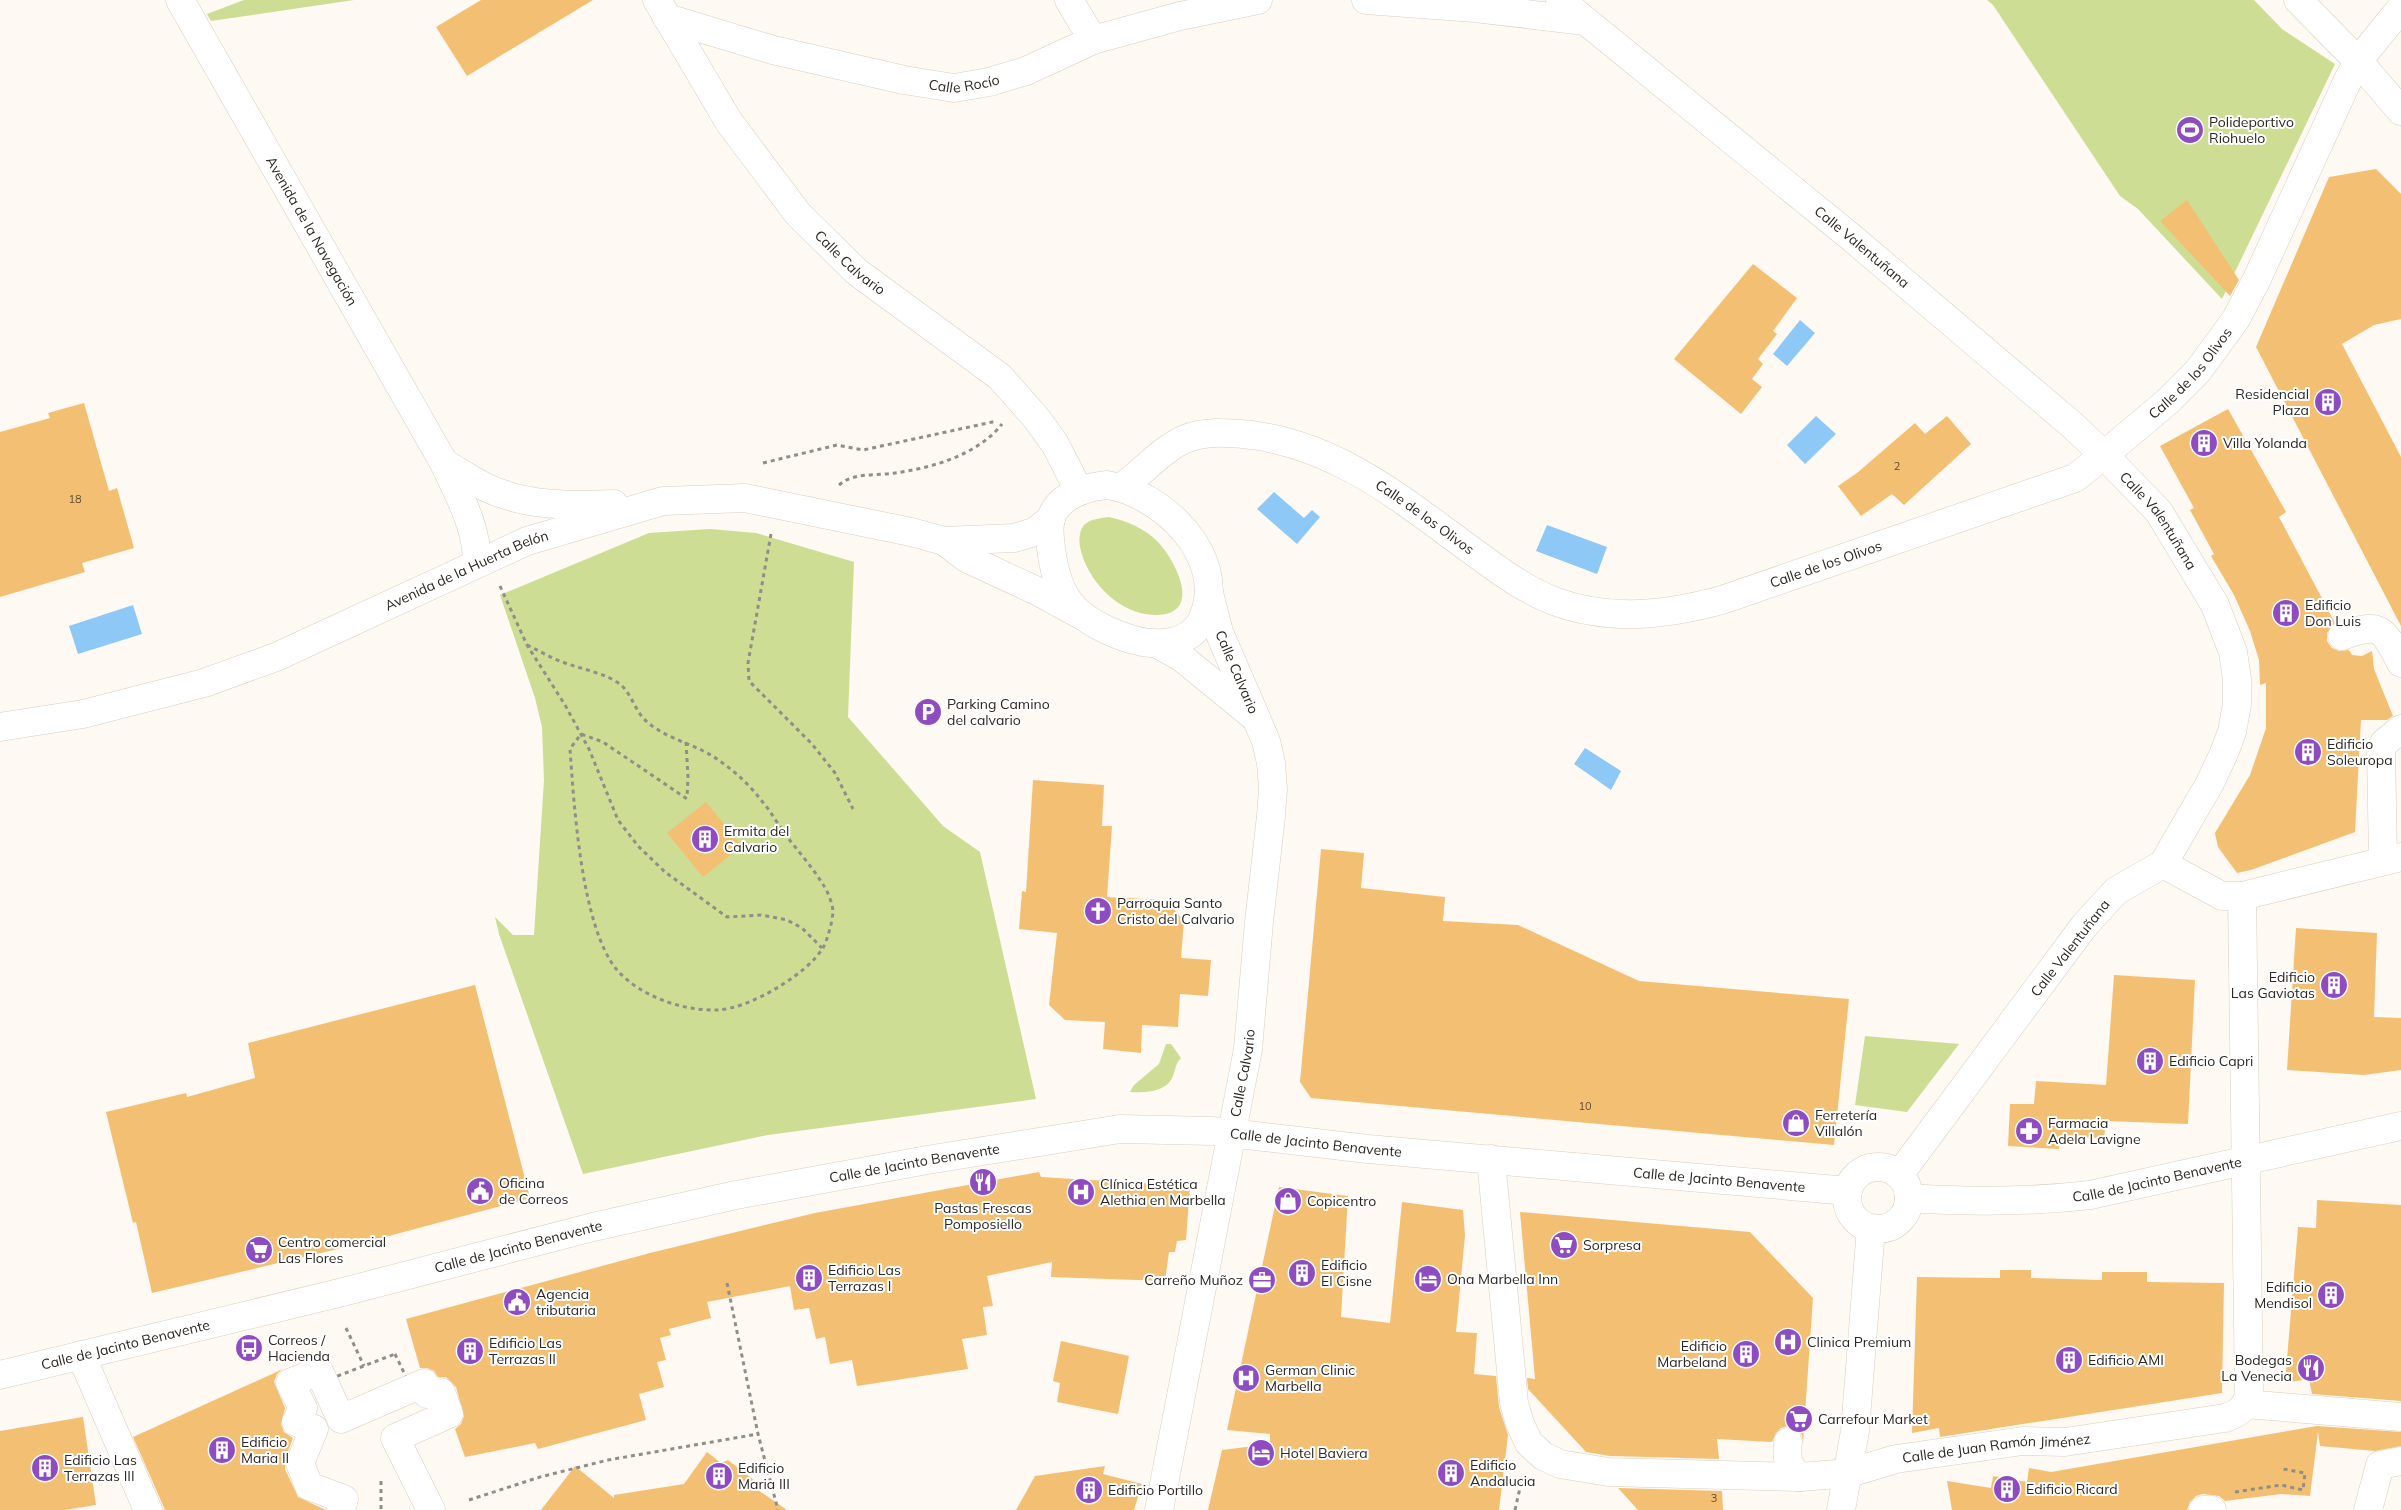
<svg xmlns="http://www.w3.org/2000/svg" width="2401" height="1510" viewBox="0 0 2401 1510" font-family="Mulish,sans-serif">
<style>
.green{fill:#cddd93}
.water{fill:#8dc8f6}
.building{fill:#f3c073}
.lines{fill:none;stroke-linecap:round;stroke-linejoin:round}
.minor-casing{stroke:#d8cebf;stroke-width:29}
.path{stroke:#918d87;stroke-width:3;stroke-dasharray:4 4;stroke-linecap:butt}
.minor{stroke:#fff;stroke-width:28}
.labels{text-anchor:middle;stroke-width:4;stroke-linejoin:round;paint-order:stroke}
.number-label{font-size:11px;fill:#5d4d36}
.street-label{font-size:14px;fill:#2b2722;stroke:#fff}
.poi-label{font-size:14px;fill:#2b2722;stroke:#fff;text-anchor:start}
</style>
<rect width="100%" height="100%" fill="#fef9f3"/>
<g class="green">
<path d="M244,0H354L211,21L207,14Z"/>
<path d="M1987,0H2254L2282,29L2335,64L2222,299L2138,209L2120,196L1993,5Z"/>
<path d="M1109,517C1127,521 1146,529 1159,543C1176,562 1203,614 1157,615C1120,616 1087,581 1080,547C1079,540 1079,531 1084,525C1090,519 1101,518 1109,517Z"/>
<path d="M710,529L756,533L854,562L848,717L943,826L980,852L1036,1099L768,1135L583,1174L499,934L495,917L513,935H534L544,780L542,727L535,698L500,595L649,533Z"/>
<path d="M1865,1036L1959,1044L1907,1112L1855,1105Z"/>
<path d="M1166,1044H1171L1181,1058C1175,1064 1176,1069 1173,1076C1167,1092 1145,1093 1130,1092L1134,1085L1159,1064Z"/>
</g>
<g class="water">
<path d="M1800,320L1815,333L1787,366L1773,354Z"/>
<path d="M1816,416L1836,434L1805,464L1787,445Z"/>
<path d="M1274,492L1304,518L1312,510L1320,517L1297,544L1257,509Z"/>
<path d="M1547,525L1607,547L1597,574L1536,551Z"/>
<path d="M133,605L142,634L78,654L69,626Z"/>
<path d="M1585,748L1621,771L1611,790L1574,764Z"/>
</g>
<g class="building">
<path d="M481,0H593L467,76L436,27Z"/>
<path d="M2376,169L2401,194V319L2374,325L2342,344L2401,457V626L2256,347L2329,177Z"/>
<path d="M2187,200L2239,280L2230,296L2160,221Z"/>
<path d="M1753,264L1797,298L1773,331L1777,334L1758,359L1763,364L1752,379L1762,387L1741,414L1674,359Z"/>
<path d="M84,403L109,491L117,488L134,548L82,563L85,572L0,597V432L50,418L48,413Z"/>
<path d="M2228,409L2286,512L2279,517L2335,623L2327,633V641L2332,648L2339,651L2349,650L2352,655L2362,656L2372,651L2374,669L2393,716L2387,720H2361L2355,832L2251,870L2237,873L2218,847L2215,833L2250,775L2266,728V683L2260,685L2259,660L2250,631L2234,595L2211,556L2214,554L2190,510L2194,508L2160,446Z"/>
<path d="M1947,416L1971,444L1904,505L1892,494L1861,516L1838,486L1857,473L1915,423L1925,434Z"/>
<path d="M1033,780L1104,785L1102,826H1112L1107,897L1166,900L1184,921L1181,958L1211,960L1208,996L1180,994L1178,1027L1142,1025L1141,1053L1103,1049L1105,1022L1065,1020L1049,1005L1057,933L1019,929L1022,891L1026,892Z"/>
<path d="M706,802L742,846L703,877L667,833Z"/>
<path d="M1321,849L1364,853L1361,888L1445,897L1443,921L1518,925L1639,981L1849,999L1834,1145L1311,1098L1300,1082Z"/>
<path d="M2296,928L2377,933L2374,1017L2401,1018V1070L2364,1075L2287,1070Z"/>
<path d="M2114,975L2195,980L2188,1124L2106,1121L2104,1138L2060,1136L2059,1149L2008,1146L2010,1104H2034L2036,1081L2106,1085Z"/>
<path d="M475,985L530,1198L359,1244L152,1293L136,1222L133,1223L106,1112L186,1093L187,1097L255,1078L248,1043Z"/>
<path d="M1039,1172L1041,1177L1190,1186L1186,1240L1177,1241L1175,1252H1169L1165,1281L1051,1277L1052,1262L987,1276L993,1306L983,1307L987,1335L962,1339L968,1369L857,1386L852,1360L830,1364L825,1337L816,1339L809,1308L794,1310L790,1286L707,1302L711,1318L669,1329L671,1335L660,1338L666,1360L657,1362L664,1387L639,1394L646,1420L538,1449L535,1443L465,1457L455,1429L461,1424L464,1416L456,1387L446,1377H438L434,1371L427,1368H420L406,1319L650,1253L815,1213Z"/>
<path d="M1279,1187L1348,1196L1341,1317L1390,1323L1402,1202L1463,1210L1465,1235L1456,1332L1477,1333L1474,1374L1496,1376L1499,1407L1508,1435L1499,1510H1208L1222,1450L1270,1444V1434L1227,1430Z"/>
<path d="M2317,1200L2401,1205V1401L2312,1394L2309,1379L2285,1383L2298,1227L2316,1228Z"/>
<path d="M1520,1212L1750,1232L1813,1298L1803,1443L1802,1435L1797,1430L1789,1426L1781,1428L1776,1433L1772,1442L1717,1439L1719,1459L1610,1456L1586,1452L1528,1389L1527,1378L1535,1379Z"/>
<path d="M2000,1270H2031V1278L2102,1280V1272H2147V1282L2224,1283L2222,1393L1940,1437L1939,1428L1912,1433L1917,1277L2000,1278Z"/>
<path d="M1061,1341L1129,1356L1118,1414L1057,1402L1060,1383L1053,1381Z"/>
<path d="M283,1369L277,1374L274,1382L285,1408L281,1424L284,1432L293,1438L286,1457L285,1469L298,1497L326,1510H165L133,1437Z"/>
<path d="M83,1417L96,1505L65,1510H0V1431Z"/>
<path d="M2317,1426L2401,1432V1446L2375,1451L2320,1446L2318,1432L2310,1496L2281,1494L2225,1501L2219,1496L2203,1494L2196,1496L2190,1502L2187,1510H1952L1947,1481L1991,1488L1993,1476L2027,1482L2029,1468L2051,1472Z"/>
<path d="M707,1452L721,1463L728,1460L755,1481V1488L787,1510H541L575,1466L614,1498V1495L684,1484Z"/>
<path d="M1105,1466L1103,1474L1142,1484L1134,1510H1016L1035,1476Z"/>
<path d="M1618,1488L1722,1491L1723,1510H1638Z"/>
</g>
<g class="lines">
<g class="minor-casing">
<g id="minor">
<path id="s1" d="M180,0L444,463C459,496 477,526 477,563"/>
<path id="s2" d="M657,0L729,122L798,214L857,272L1000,377L1037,419L1055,444L1079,491"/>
<path d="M1069,0L1093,40"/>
<path d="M1366,0L1475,8L1585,21"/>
<path id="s3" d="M1560,0L1852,238L2071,424L2104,455L2159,512L2215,605L2233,652L2237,679V704L2232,732L2224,753L2210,783L2163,864L2116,891L2084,926L1899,1175"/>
<path d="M2298,0L2358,61L2401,111"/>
<path id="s4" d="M667,18L773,50L904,80L954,88L989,82L1026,71L1093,40L1180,16L1258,0"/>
<path d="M444,463C458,471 471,480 485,487C524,506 571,506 614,504"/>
<path d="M1107,485C1162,493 1227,556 1204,615C1198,633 1183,641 1164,643C1134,646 1083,624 1067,599C1057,584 1053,565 1051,548C1050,539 1048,527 1051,518C1059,495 1086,487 1107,485Z"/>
<path id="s5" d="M1122,487C1143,472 1162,449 1185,439C1205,430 1231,433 1252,435C1340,447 1402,500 1471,550C1497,569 1523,589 1554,601C1610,622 1666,615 1722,600L2075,478L2104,455L2167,402L2198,371L2236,319L2257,279L2346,84L2358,61L2401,8"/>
<path d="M944,541L1014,538L1034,532L1051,519"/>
<path d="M2342,636C2382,621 2383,629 2401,663"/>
<path d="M1157,644L1181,657L1252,715"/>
<path id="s6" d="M0,727L83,714L204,683L276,657L527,541L663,501L745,498L911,532L944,541L966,558L1037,591L1081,615"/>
<path d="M2383,861L2381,749L2384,743L2401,729"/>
<path d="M2163,864L2222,896H2242L2401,857"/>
<path id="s7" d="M1491,1159L1514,1403L1520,1424L1529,1443L1543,1456L1560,1464L1608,1472L1800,1477L1849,1473L1896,1459L2023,1441L2065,1442L2225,1418C2239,1413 2245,1409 2249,1394L2242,896"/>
<circle cx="1878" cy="1198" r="31"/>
<path id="s8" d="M1909,1198C1970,1202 2030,1202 2090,1195L2401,1126"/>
<path d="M81,1355L148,1510"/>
<path id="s9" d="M0,1375L343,1292L593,1227L736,1195L927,1160L1120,1129L1212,1131L1368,1149L1848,1191"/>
<path d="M2246,1404L2401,1417"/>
<path d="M1788,1442C1786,1458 1788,1467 1800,1477"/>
<path d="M341,1510L344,1499L309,1486L300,1463L314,1429L296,1422L303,1408L290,1383L319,1371L341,1419L424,1383L427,1394L441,1392L449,1414L395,1438L431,1510"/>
<path id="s10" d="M1159,1510L1248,1049L1259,922L1271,816L1273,789L1271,763L1266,741L1219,632L1209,593"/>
<path d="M1841,1510L1855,1431L1871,1228"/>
<path d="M2203,1510H2212"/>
<path d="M2368,1510L2380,1465L2401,1461"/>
</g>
</g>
<g class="path">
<path d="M763,463L837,445L863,450L997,421"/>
<path d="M839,485C854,472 876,476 895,473C931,468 978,455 1002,424"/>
<path d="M771,534L748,663L749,681L812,744L835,773L853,809"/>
<path d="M500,586L527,645L565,705L589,749L618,820L638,846L665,872L727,917L761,915L787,920L802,928L822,948"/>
<path d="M527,645C538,650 549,657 560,661C579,669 599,671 617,682C631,691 633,707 644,719C664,739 694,743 717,759C733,770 749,784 761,800C770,810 777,823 785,834C798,851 813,868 824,886C828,892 833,905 833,912C832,923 828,938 823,948C806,975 749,1009 717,1010C682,1011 640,996 617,970C581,927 574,804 570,749L581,734L603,742L687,799"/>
<path d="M686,742L688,777L687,798"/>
<path d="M727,1283L758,1434L778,1510"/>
<path d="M346,1328L364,1366"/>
<path d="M395,1354L408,1381L348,1405L335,1377Z"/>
<path d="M381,1481V1510"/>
<path d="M2235,1492L2281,1485L2303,1490L2305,1473L2283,1469"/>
<path d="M469,1500L540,1477L608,1460L758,1434"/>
<path d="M1515,1510L1522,1479"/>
</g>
<use href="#minor" class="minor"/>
</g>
<defs>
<g id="stadium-disc" transform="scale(1.4375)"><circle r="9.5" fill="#8f4cc0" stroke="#fff"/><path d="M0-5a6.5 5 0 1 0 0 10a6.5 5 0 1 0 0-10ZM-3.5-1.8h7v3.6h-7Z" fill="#fff"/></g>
<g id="building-disc" transform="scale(1.4375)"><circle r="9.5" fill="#8f4cc0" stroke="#fff"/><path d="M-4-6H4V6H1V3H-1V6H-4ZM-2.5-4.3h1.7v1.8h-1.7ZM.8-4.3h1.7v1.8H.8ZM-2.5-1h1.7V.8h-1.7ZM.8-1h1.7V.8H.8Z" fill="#fff"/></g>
<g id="parking-disc" transform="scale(1.4375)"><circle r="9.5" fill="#8f4cc0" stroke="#fff"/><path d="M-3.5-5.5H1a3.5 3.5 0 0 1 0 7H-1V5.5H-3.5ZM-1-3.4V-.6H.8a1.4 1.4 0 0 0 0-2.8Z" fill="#fff"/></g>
<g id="church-disc" transform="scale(1.4375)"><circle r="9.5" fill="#8f4cc0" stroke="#fff"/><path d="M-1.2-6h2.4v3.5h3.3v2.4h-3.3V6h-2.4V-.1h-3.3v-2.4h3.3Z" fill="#fff"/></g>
<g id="shop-disc" transform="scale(1.4375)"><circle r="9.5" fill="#8f4cc0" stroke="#fff"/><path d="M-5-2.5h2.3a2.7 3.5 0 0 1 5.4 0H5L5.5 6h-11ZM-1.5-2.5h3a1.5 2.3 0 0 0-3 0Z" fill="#fff"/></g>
<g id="pharmacy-disc" transform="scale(1.4375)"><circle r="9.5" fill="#8f4cc0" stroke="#fff"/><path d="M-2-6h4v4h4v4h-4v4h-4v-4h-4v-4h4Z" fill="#fff"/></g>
<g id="restaurant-disc" transform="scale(1.4375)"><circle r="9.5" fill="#8f4cc0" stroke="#fff"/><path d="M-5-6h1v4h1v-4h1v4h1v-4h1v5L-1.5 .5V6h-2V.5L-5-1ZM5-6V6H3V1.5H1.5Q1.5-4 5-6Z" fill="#fff"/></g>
<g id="civic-disc" transform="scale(1.4375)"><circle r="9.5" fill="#8f4cc0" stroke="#fff"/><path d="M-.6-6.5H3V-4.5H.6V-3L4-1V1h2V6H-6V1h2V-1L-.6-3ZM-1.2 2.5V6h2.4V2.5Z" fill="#fff"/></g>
<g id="hospital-disc" transform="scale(1.4375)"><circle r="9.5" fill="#8f4cc0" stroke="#fff"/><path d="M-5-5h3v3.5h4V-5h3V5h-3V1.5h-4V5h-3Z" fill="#fff"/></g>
<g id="supermarket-disc" transform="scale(1.4375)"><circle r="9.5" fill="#8f4cc0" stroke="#fff"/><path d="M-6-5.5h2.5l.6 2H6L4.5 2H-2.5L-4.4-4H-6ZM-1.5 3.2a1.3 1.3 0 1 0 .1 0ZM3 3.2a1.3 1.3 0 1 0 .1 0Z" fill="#fff"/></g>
<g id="hotel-disc" transform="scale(1.4375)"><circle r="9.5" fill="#8f4cc0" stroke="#fff"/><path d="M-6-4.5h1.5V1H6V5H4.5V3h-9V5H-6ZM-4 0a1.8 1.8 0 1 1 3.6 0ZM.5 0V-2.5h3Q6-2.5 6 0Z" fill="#fff"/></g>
<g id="office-disc" transform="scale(1.4375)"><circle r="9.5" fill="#8f4cc0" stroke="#fff"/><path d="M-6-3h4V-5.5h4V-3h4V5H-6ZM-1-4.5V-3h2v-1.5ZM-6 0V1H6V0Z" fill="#fff"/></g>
<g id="bus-disc" transform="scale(1.4375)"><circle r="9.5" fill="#8f4cc0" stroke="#fff"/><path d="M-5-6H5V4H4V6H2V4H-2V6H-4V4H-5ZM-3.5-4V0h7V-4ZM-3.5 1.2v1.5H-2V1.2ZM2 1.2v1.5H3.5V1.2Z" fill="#fff"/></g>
</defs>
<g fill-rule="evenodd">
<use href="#stadium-disc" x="2190" y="130"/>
<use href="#building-disc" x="2328" y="402"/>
<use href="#building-disc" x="2204" y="443"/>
<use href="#building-disc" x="2286" y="613"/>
<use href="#parking-disc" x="928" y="712"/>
<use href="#building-disc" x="2308" y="752"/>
<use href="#building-disc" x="705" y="839"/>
<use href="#church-disc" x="1098" y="911"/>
<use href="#building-disc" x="2334" y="985"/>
<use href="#building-disc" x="2150" y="1061"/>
<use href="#shop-disc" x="1796" y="1123"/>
<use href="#pharmacy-disc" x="2029" y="1131"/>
<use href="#restaurant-disc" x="983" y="1182"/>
<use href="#civic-disc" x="480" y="1191"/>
<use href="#hospital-disc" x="1081" y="1192"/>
<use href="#shop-disc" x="1288" y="1201"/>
<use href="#supermarket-disc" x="1564" y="1245"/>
<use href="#supermarket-disc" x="259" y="1250"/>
<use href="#building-disc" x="1302" y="1273"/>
<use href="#building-disc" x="809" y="1278"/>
<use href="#hotel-disc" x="1428" y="1279"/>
<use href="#office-disc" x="1262" y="1280"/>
<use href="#building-disc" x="2331" y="1295"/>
<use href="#civic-disc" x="517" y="1302"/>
<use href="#hospital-disc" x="1788" y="1342"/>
<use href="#bus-disc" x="249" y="1348"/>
<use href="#building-disc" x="470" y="1351"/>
<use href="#building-disc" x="1746" y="1354"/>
<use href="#building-disc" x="2069" y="1360"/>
<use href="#restaurant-disc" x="2311" y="1368"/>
<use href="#hospital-disc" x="1246" y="1378"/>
<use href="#supermarket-disc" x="1799" y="1419"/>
<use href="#building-disc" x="222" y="1450"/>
<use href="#hotel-disc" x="1261" y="1453"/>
<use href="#building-disc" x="45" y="1468"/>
<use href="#building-disc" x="1451" y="1473"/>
<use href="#building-disc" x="719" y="1476"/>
<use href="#building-disc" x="2007" y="1489"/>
<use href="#building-disc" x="1089" y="1490"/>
</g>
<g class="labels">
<g class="number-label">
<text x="1897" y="470">2</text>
<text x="75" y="503">18</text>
<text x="1585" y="1110">10</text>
<text x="1714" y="1502">3</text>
</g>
<g class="street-label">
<text dy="5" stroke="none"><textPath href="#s4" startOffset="306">Calle Rocío</textPath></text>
<text dy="5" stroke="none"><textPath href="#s1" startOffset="266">Avenida de la Navegación</textPath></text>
<text dy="5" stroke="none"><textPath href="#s3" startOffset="390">Calle Valentuñana</textPath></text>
<text dy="5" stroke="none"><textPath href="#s2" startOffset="328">Calle Calvario</textPath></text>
<text dy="5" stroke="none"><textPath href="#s5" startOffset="1196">Calle de los Olivos</textPath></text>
<text dy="5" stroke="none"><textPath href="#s5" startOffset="341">Calle de los Olivos</textPath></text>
<text dy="5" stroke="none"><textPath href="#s3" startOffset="795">Calle Valentuñana</textPath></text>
<text dy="5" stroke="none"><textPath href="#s5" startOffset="776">Calle de los Olivos</textPath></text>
<text dy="5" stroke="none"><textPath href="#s6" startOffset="495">Avenida de la Huerta Belón</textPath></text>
<text transform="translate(1237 672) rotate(67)" y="5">Calle Calvario</text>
<text transform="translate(2070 948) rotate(-52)" y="5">Calle Valentuñana</text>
<text dy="5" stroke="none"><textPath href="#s10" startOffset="445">Calle Calvario</textPath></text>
<text dy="5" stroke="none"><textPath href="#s9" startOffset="1344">Calle de Jacinto Benavente</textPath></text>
<text dy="5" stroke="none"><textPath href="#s9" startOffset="939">Calle de Jacinto Benavente</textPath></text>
<text dy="5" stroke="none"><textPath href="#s8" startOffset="250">Calle de Jacinto Benavente</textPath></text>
<text dy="5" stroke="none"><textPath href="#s9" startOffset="1749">Calle de Jacinto Benavente</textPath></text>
<text dy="5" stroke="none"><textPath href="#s9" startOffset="534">Calle de Jacinto Benavente</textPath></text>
<text dy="5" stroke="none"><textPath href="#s9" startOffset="129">Calle de Jacinto Benavente</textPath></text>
<text dy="5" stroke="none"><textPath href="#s7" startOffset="766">Calle de Juan Ramón Jiménez</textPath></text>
</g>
<g class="poi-label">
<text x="2209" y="127">Polideportivo<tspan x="2209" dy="16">Riohuelo</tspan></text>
<text x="2309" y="399" text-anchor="end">Residencial<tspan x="2309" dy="16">Plaza</tspan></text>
<text x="2223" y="448">Villa Yolanda</text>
<text x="2305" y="610">Edificio<tspan x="2305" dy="16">Don Luis</tspan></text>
<text x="947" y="709">Parking Camino<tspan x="947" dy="16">del calvario</tspan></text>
<text x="2327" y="749">Edificio<tspan x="2327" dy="16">Soleuropa</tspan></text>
<text x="724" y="836">Ermita del<tspan x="724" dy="16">Calvario</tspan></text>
<text x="1117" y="908">Parroquia Santo<tspan x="1117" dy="16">Cristo del Calvario</tspan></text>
<text x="2315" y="982" text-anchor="end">Edificio<tspan x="2315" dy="16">Las Gaviotas</tspan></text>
<text x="2169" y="1066">Edificio Capri</text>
<text x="1815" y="1120">Ferretería<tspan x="1815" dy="16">Villalón</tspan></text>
<text x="2048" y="1128">Farmacia<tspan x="2048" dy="16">Adela Lavigne</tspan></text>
<text x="499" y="1188">Oficina<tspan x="499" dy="16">de Correos</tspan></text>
<text x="1100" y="1189">Clínica Estética<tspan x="1100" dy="16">Alethia en Marbella</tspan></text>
<text x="1307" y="1206">Copicentro</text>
<text x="983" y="1213" text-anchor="middle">Pastas Frescas<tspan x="983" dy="16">Pomposiello</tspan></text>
<text x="278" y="1247">Centro comercial<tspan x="278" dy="16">Las Flores</tspan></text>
<text x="1583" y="1250">Sorpresa</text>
<text x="1321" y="1270">Edificio<tspan x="1321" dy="16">El Cisne</tspan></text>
<text x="828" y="1275">Edificio Las<tspan x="828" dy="16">Terrazas I</tspan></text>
<text x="1447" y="1284">Ona Marbella Inn</text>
<text x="1243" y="1285" text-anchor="end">Carreño Muñoz</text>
<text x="2312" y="1292" text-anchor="end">Edificio<tspan x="2312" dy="16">Mendisol</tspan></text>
<text x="536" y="1299">Agencia<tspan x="536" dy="16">tributaria</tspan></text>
<text x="268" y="1345">Correos /<tspan x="268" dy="16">Hacienda</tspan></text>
<text x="1807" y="1347">Clinica Premium</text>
<text x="489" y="1348">Edificio Las<tspan x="489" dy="16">Terrazas II</tspan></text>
<text x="1727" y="1351" text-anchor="end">Edificio<tspan x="1727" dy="16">Marbeland</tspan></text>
<text x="2088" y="1365">Edificio AMI</text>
<text x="2292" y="1365" text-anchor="end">Bodegas<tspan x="2292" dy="16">La Venecia</tspan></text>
<text x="1265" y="1375">German Clinic<tspan x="1265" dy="16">Marbella</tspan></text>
<text x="1818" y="1424">Carrefour Market</text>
<text x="241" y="1447">Edificio<tspan x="241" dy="16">Maria II</tspan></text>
<text x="1280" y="1458">Hotel Baviera</text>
<text x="64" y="1465">Edificio Las<tspan x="64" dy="16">Terrazas III</tspan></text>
<text x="1470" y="1470">Edificio<tspan x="1470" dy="16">Andalucia</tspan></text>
<text x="738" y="1473">Edificio<tspan x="738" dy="16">Maria III</tspan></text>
<text x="2026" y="1494">Edificio Ricard</text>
<text x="1108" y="1495">Edificio Portillo</text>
</g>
</g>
</svg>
